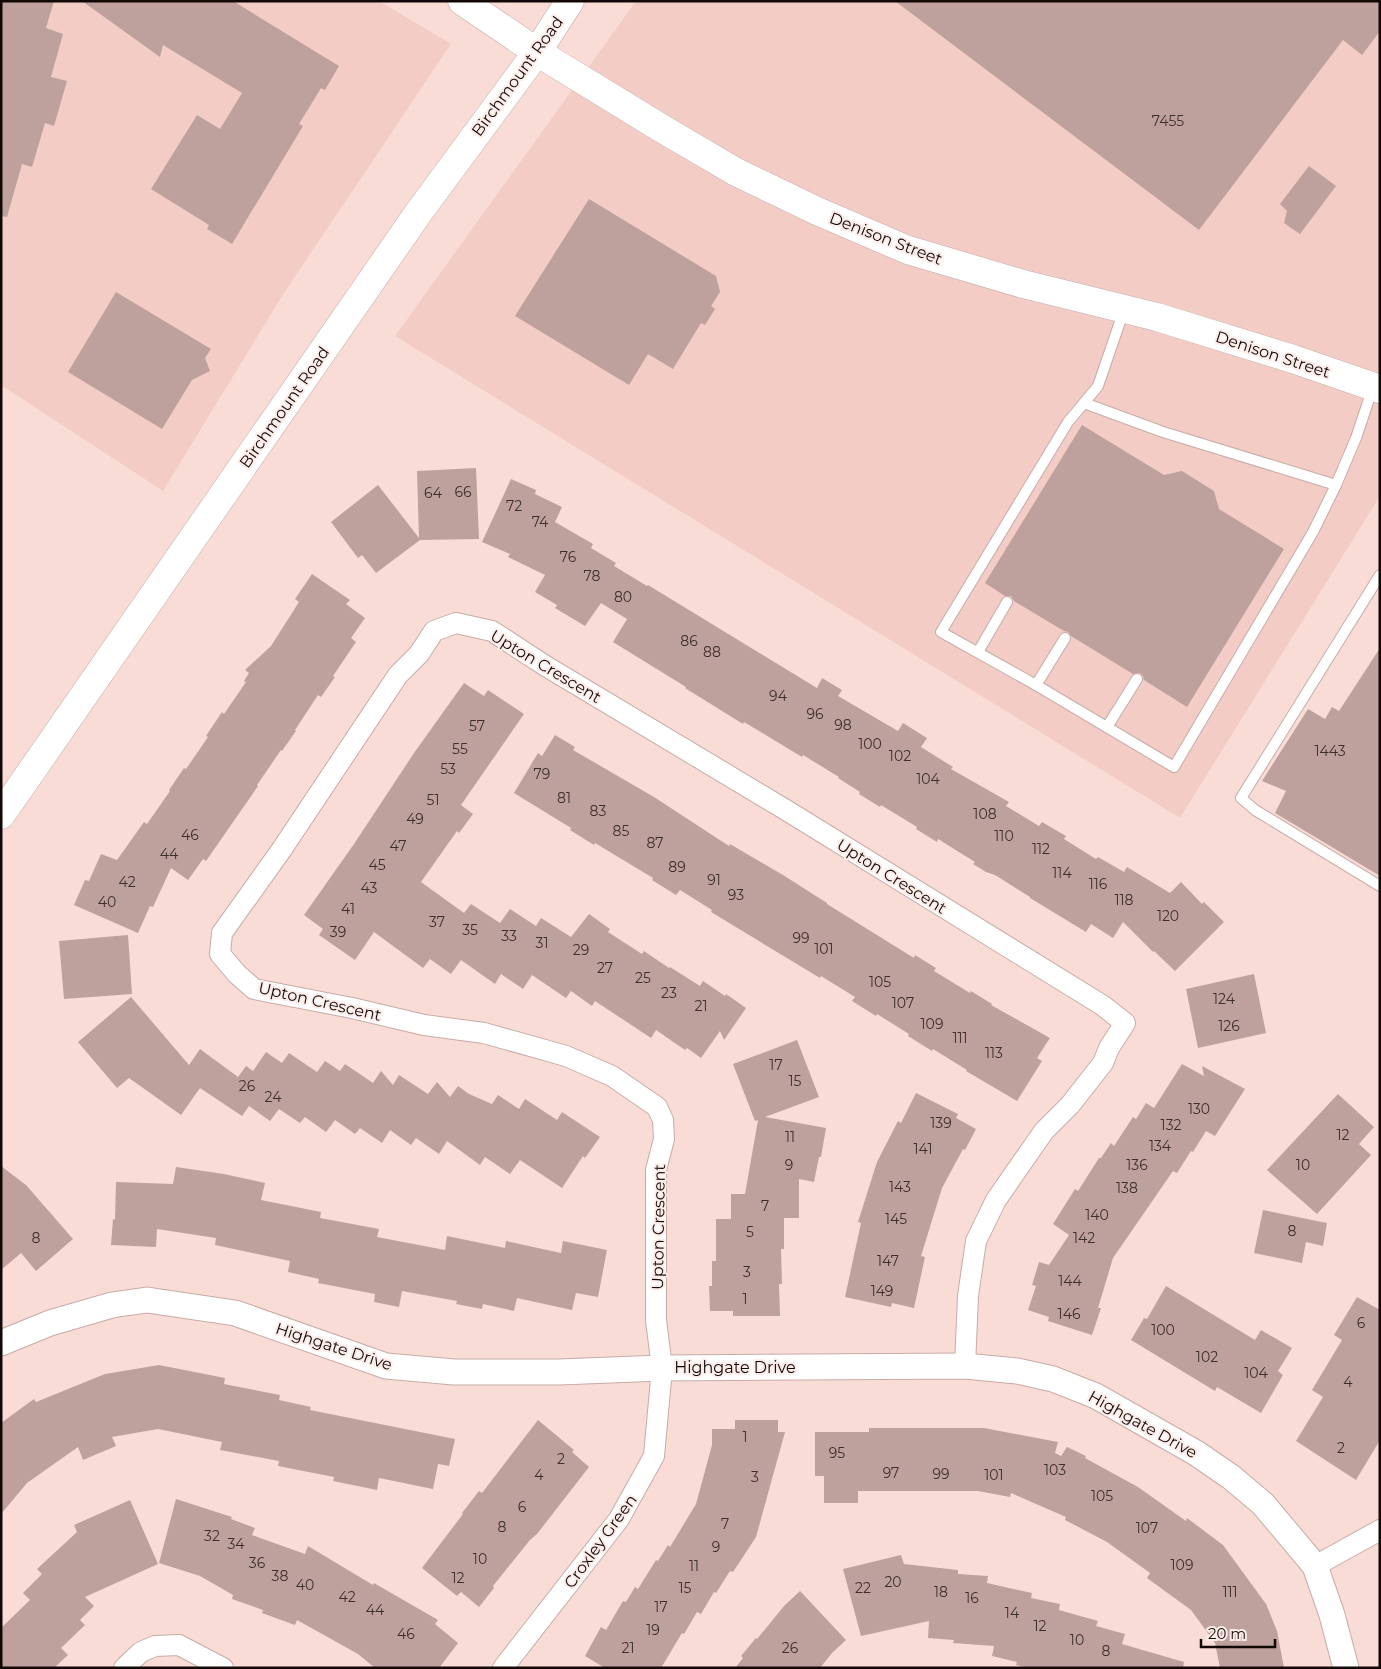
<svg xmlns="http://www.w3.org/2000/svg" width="1381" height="1669" viewBox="0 0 1381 1669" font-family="Montserrat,sans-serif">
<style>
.built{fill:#f3ccc6}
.building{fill:#bea19d}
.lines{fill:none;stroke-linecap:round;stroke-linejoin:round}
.service-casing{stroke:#c8aba6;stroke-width:12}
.minor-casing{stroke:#c8aba6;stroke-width:22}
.tertiary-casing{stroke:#c8aba6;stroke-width:27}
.secondary-casing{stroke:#c8aba6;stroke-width:29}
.service{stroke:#fff;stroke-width:10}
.minor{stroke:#fff;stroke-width:20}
.tertiary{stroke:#fff;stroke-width:25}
.secondary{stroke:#fff;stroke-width:28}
.labels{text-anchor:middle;stroke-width:4;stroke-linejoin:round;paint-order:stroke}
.number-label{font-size:14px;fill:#3d2f2c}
.street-label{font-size:16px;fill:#120907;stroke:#feece9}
</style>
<rect width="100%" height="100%" fill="#fadcd7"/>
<g class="built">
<path d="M1,1H379L451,44L284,293L163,491L1,385Z"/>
<path d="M636,1H1380V496L1180,818L395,336Z"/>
</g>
<g class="building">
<path d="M1,1H54L46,28L63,34L51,77L67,81L54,126L45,123L32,167L22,164L7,217L1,216Z"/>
<path d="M82,1H233L339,66L325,90L321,88L299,124L303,126L232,244L207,229L209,225L151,189L197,115L220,129L242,93L163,45L160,57Z"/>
<path d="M895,1H1380V31L1362,55L1343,40L1199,230Z"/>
<path d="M1309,166L1336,186L1300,234L1284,223L1287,211L1280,204Z"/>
<path d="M589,199L716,276L720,292L711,306L715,309L705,325L701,323L673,369L648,354L629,385L515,316Z"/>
<path d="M116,292L211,349L205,358L210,371L192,380L162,429L68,372Z"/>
<path d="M1082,425L1164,475L1182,471L1214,491L1219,509L1284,549L1187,707L1144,680L1143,676L1140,673L1133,674L1071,636L1068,632L1064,631L1014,601L1011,596H1005L985,583Z"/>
<path d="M476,468L479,539L420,540L376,573L362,555L358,558L331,522L378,485L419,538L417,471Z"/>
<path d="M511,479L536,490L535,494L562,507L555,522L593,544L591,548L616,563L614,566L647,586L648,585L817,688L822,678L842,690L838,696L898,731L903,723L927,738L921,747L953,767L951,769L1009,802L1006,806L1039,826L1042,822L1066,836L1064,839L1096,859L1098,857L1124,872L1127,867L1170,893L1181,882L1202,904L1204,902L1224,922L1175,971L1154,951L1153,952L1123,922L1113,938L1091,924L1086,932L1030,898V897L995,875L986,872L973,864L975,862L938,839L937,842L916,829L917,827L881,805L880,807L859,794L860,792L838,778L839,777L803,755L802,757L744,722L743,724L685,688L686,687L613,642L627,619L601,603L585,626L555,608L557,605L535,592L545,575L508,557L510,554L482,542Z"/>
<path d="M312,574L350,600L346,604L365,618L351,638L356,642L333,676L335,677L321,697L318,695L295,730L296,731L282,751L281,750L257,785L258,786L206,861L203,859L188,880L171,868L153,907L150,906L138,933L74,905L85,880L89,881L101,854L117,860L144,822L147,824L170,791L169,790L184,768L186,769L208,737L206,736L222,712L224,714L246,682L244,681L249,673L245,670L271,646L299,602L295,599Z"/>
<path d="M1380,648V876L1275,813L1286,791L1262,781L1308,709L1325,719L1332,707L1339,711Z"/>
<path d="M464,683L484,696L488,690L524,714L461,805L473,814L459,833L457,831L421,882L464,913L471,904L500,923L510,909L536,926L541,918L571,937L589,914L610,929L608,932L642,954L644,951L669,968L670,967L700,986L703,981L725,996L726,994L746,1008L724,1040L720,1031L701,1058L687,1048L685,1050L656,1030L651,1038L595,1001L592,1006L571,991L566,998L532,975L523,989L501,974L495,984L461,960L451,974L430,959L423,968L374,932L355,960L319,935L323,929L304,915L354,844L414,753Z"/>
<path d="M555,735L575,747L573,750L654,797L729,846L730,844L783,875L827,903V904L914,958L915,955L936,968L934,971L970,993L971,991L992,1004L991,1005L1050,1038L1037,1058L1042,1061L1017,1101L966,1071L967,1070L933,1049L932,1051L908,1036L909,1034L877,1014L876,1016L852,1001L855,997L821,976L820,978L711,912L712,910L680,890L676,895L652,880L653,878L595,843L594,845L570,830L571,828L514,793L538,753L542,756Z"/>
<path d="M128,935L132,994L64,999L59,941Z"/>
<path d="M1254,974L1266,1033L1198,1048L1186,989Z"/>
<path d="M131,997L189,1065L200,1049L238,1077L246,1066L253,1071L266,1052L282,1063L289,1053L317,1072L325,1061L340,1071L345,1064L373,1083L381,1071L393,1085L399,1075L428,1094L437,1082L450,1097L458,1086L469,1094L492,1104L498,1095L519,1109L525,1099L557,1120L562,1112L600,1137L585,1158L583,1156L562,1188L520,1160L510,1174L485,1157L480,1165L447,1141L439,1154L416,1138L411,1145L390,1130L382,1143L360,1128L355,1134L335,1120L326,1132L305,1117L300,1123L279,1109L270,1121L249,1106L242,1116L200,1088L181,1115L129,1078L117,1088L78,1042Z"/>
<path d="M797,1040L819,1097L765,1117L826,1128L821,1157H819L814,1182L799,1179V1218H784V1249H781L782,1284H779L780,1316H733V1311H710L709,1286H712V1261H716V1219H731V1194H745L758,1120L755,1121L733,1064Z"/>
<path d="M1182,1064L1204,1076L1202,1066L1245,1089L1215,1136L1206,1131L1193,1152L1191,1151L1177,1173L1173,1171L1113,1258L1098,1308H1101L1092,1335L1048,1321L1049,1317L1028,1310L1036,1286L1032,1285L1039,1262L1049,1265L1069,1235L1053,1224L1075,1189L1078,1191L1099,1158H1101L1111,1143L1114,1146L1133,1117L1136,1119L1146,1103L1154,1108Z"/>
<path d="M916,1093L958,1114L956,1118L976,1129L965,1150L963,1149L942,1188L921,1256L925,1257L914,1308L892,1303L891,1307L845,1297L861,1223L858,1222L877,1162L898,1121L901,1123Z"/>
<path d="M1338,1094L1374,1127L1359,1144L1371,1155L1317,1214L1267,1170Z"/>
<path d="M1,1166L26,1185L73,1239L36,1271L21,1253L1,1270Z"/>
<path d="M176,1167L224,1174L265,1183L261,1200L321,1212L320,1218L379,1229L377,1237L445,1250L447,1236L505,1248L506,1241L561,1253L563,1241L607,1250L598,1297L576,1293L572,1310L517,1298L514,1311L483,1304L482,1309L456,1304L457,1301L402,1291L399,1307L374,1302L375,1294L318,1283L319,1279L288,1272L290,1261L215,1245L216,1238L157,1229L156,1247L111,1245L113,1219L115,1220L116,1182L173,1184Z"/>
<path d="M1263,1210L1327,1223L1323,1246L1306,1242L1302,1263L1254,1253Z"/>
<path d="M1166,1286L1255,1340L1261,1330L1292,1348L1278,1371L1283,1375L1261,1413L1217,1387L1215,1391L1131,1340L1144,1318L1147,1319Z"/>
<path d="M1357,1297L1380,1310V1440L1356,1480L1296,1441L1323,1397L1312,1390L1342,1340L1334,1335Z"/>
<path d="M159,1365L225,1378L224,1384L280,1395L279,1400L311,1407L310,1410L455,1439L449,1466L438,1464L433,1489L379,1478L377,1490L333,1481L334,1477L278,1466L279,1461L220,1450L222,1442L158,1429L112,1437L116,1446L83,1460L78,1447L27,1483L1,1514V1423L34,1399L36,1402L105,1374Z"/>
<path d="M538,1420L574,1450L572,1452L589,1467L537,1534L530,1540L493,1586L494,1588L479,1607L461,1592L457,1596L422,1568L463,1514L462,1513L479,1491L482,1493Z"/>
<path d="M735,1420H778V1432H785L756,1537L733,1572L730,1571L716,1593L714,1592L701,1614L697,1612L684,1634L682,1633L661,1668H605L585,1656L601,1627L606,1630L623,1601L626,1602L635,1587L638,1589L656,1560L658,1561L668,1545L670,1547L696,1504L712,1445V1429H735Z"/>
<path d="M869,1428H984L1058,1442L1055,1453L1061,1456L1067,1447L1086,1456L1085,1458L1138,1487L1186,1521L1187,1518L1223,1545L1266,1604L1277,1631L1284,1668H1220L1215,1643L1191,1610L1147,1578L1150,1573L1107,1542L1065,1520L1066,1517L1011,1493L1010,1497L978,1491H858V1503H824V1476H815V1432H869Z"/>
<path d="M176,1499L232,1517L231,1519L255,1528L252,1535L305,1554L308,1546L373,1585L374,1583L438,1620L435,1624L458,1643L439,1668H375L358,1654L297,1620L295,1625L262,1613L263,1610L232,1599L233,1595L200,1576L159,1563Z"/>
<path d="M130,1500L158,1564L85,1597L94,1606L80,1620L85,1625L61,1648L68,1655L54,1668H1V1628L30,1600L23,1593L42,1574L37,1569L77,1532L74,1525Z"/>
<path d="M901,1555L904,1564L958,1570V1574L988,1576L987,1583L1032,1593L1031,1598L1060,1604L1059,1610L1098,1621L1096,1626L1125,1634L1122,1644L1184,1662L1183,1668H1030L1016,1665L1017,1662L992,1656L994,1646L953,1643L954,1640L928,1638L929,1621L861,1636L843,1569Z"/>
<path d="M800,1591L846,1640L832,1653L820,1668H735L743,1658L741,1656L756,1638L757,1639L784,1606Z"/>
</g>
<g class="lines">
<g class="service-casing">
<g id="service">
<path d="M1124,310L1098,386L1084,403L1163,432L1336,485L1356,438L1373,387"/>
<path d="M1084,403L1068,422L941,632L1036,685L1174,767L1313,532L1336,485"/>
<path d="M1380,575L1241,798L1255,810L1380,886"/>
<path d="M978,652L1007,602"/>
<path d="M1036,685L1065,638"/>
<path d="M1107,727L1137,679"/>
</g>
</g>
<g class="minor-casing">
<g id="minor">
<path d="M1315,1566L1380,1530"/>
<path d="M124,1668L141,1652L155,1646L179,1645L223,1668"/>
<path d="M503,1668L619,1519L654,1456L662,1368L656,1320V1170L664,1139L663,1120L657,1107L612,1076L566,1056L484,1033L424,1025L352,1008L254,989L237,974L220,954L222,933L282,849L398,675L419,654L434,631L456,623L492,631L544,665L786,810L1102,1005L1125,1023L1109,1048L1103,1063L1070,1105L1044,1131L996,1200L976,1241L968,1296L965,1366"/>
</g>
</g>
<g class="tertiary-casing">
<path id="tertiary" d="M1,1343L50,1323L112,1305L147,1300L235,1313L386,1366L454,1372H559L662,1368L965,1366L1017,1371L1053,1379L1096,1396L1196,1453L1231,1477L1263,1504L1315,1566L1332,1615L1346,1668"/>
</g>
<g class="secondary-casing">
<g id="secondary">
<path d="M462,1L537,52L661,128L736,172L817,211L908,250L1023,284L1157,317L1293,359L1380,389"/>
<path d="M1,815L419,212L537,52L570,1"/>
</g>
</g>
<use href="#service" class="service"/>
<use href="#minor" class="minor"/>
<use href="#tertiary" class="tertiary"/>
<use href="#secondary" class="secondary"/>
</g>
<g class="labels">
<g class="number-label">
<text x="1168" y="126">7455</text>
<text x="463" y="497">66</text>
<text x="433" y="498">64</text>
<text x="514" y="511">72</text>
<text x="540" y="527">74</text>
<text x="568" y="562">76</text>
<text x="592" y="581">78</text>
<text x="623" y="602">80</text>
<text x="689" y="646">86</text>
<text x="712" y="657">88</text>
<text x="778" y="701">94</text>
<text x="815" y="719">96</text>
<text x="843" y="730">98</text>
<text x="477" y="731">57</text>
<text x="870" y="749">100</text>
<text x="460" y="754">55</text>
<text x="1330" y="756">1443</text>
<text x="900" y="761">102</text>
<text x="448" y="774">53</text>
<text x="542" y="779">79</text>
<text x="928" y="784">104</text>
<text x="564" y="803">81</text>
<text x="433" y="805">51</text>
<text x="598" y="816">83</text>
<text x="985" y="819">108</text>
<text x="415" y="824">49</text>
<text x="621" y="836">85</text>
<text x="190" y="840">46</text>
<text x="1004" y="841">110</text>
<text x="655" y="848">87</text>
<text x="398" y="851">47</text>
<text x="1041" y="854">112</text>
<text x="169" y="859">44</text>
<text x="377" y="870">45</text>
<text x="677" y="872">89</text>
<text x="1062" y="878">114</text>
<text x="714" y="885">91</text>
<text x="127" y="887">42</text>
<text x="1098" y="889">116</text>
<text x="369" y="893">43</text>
<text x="736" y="900">93</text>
<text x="1124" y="905">118</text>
<text x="107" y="907">40</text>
<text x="348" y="914">41</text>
<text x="1168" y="921">120</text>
<text x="437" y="927">37</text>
<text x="470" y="935">35</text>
<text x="338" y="937">39</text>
<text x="509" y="941">33</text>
<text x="801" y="943">99</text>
<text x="542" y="948">31</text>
<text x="824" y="954">101</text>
<text x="581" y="955">29</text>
<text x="605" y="973">27</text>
<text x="643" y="983">25</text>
<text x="880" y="987">105</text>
<text x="669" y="998">23</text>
<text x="1224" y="1004">124</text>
<text x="903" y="1008">107</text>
<text x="701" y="1011">21</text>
<text x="932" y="1029">109</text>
<text x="1229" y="1031">126</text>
<text x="960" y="1043">111</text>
<text x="994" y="1058">113</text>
<text x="776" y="1070">17</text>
<text x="795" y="1086">15</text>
<text x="247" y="1091">26</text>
<text x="273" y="1102">24</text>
<text x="1199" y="1114">130</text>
<text x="941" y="1128">139</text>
<text x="1171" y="1130">132</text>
<text x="1343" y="1140">12</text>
<text x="790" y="1142">11</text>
<text x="1160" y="1151">134</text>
<text x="923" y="1154">141</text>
<text x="789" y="1170">9</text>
<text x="1137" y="1170">136</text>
<text x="1303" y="1170">10</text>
<text x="900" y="1192">143</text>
<text x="1127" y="1193">138</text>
<text x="765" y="1211">7</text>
<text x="1097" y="1220">140</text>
<text x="896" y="1224">145</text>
<text x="1292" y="1236">8</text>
<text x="750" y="1237">5</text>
<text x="36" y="1243">8</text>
<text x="1084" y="1243">142</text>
<text x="888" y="1266">147</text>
<text x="747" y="1277">3</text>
<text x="1070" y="1286">144</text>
<text x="882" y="1296">149</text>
<text x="745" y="1304">1</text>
<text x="1069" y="1319">146</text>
<text x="1361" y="1328">6</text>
<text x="1163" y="1335">100</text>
<text x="1207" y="1362">102</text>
<text x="1256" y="1378">104</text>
<text x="1348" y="1387">4</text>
<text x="745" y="1442">1</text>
<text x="1341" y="1453">2</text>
<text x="837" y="1458">95</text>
<text x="561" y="1464">2</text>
<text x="1055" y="1475">103</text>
<text x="891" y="1478">97</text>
<text x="941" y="1479">99</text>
<text x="539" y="1480">4</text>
<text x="994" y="1480">101</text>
<text x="755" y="1482">3</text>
<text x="1102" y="1501">105</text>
<text x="522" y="1512">6</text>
<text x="725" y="1529">7</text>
<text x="502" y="1532">8</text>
<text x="1147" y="1533">107</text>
<text x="212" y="1541">32</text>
<text x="236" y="1549">34</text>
<text x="716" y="1552">9</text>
<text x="480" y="1564">10</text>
<text x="257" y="1568">36</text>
<text x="1182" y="1570">109</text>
<text x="694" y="1571">11</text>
<text x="280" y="1581">38</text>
<text x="458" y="1583">12</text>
<text x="893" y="1587">20</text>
<text x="305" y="1590">40</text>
<text x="685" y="1593">15</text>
<text x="863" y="1593">22</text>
<text x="941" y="1597">18</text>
<text x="1230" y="1597">111</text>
<text x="347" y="1602">42</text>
<text x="972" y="1603">16</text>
<text x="661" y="1612">17</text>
<text x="375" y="1615">44</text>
<text x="1012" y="1618">14</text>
<text x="1040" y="1631">12</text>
<text x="653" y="1635">19</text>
<text x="406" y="1639">46</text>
<text x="1077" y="1645">10</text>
<text x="628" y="1653">21</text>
<text x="790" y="1653">26</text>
<text x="1106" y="1656">8</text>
</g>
<g class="street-label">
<text transform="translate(517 76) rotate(-54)" y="6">Birchmount Road</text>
<text transform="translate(886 238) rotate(21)" y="6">Denison Street</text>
<text transform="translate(1273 354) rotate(18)" y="6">Denison Street</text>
<text transform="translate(284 407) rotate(-55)" y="6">Birchmount Road</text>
<text transform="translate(546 666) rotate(31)" y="6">Upton Crescent</text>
<text transform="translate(892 876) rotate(32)" y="6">Upton Crescent</text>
<text transform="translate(320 1001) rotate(13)" y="6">Upton Crescent</text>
<text transform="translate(658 1227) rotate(-89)" y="6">Upton Crescent</text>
<text transform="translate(334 1346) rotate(18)" y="6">Highgate Drive</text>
<text x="735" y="1373">Highgate Drive</text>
<text transform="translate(1143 1424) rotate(29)" y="6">Highgate Drive</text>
<text transform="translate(600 1541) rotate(-54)" y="6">Croxley Green</text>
</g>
</g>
<rect width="1381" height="1669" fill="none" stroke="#120907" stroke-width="5"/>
<path d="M1201 1639v8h74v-8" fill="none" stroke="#120907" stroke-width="2.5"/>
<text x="1208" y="1639" font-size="15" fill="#120907" stroke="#feece9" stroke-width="4" paint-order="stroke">20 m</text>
</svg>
